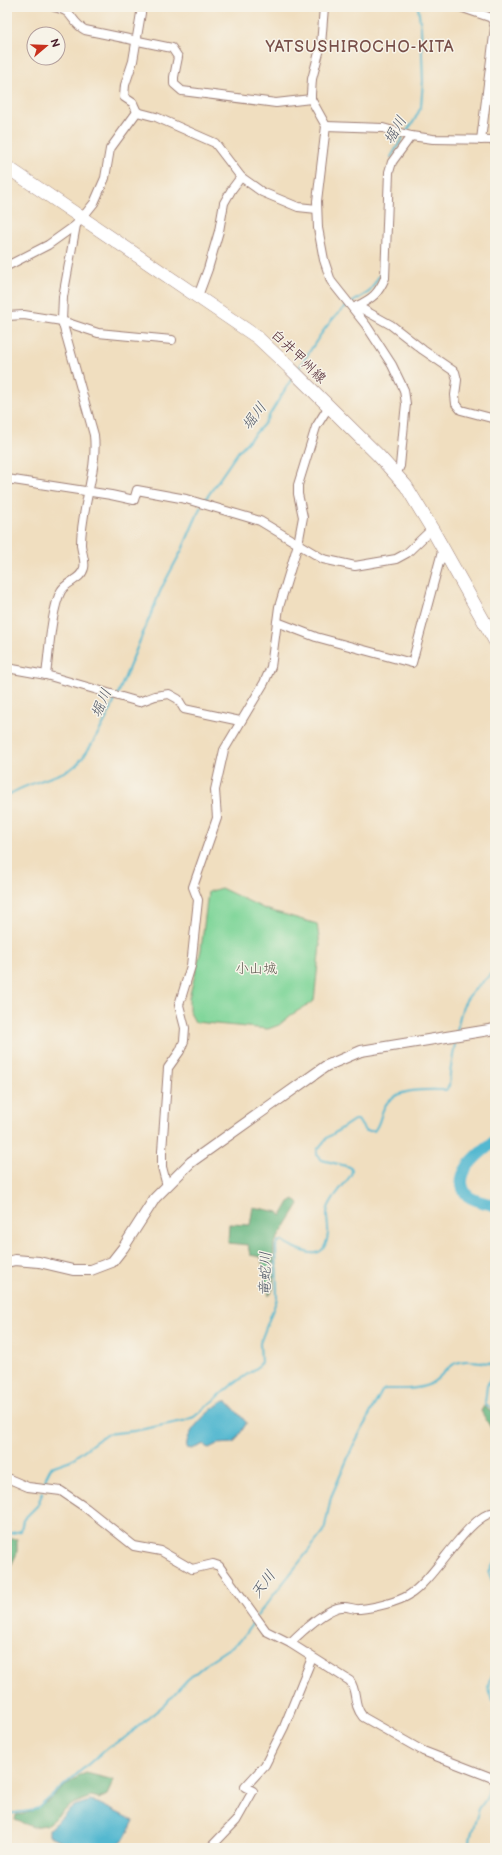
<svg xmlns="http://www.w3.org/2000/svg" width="502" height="1855" viewBox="0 0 502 1855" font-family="'Balsamiq Sans','Klee One',sans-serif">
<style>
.green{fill:#80d69a;stroke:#657a62}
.forest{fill:#68b782;stroke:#596b56}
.water{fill:#52b8d0;stroke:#4e6c7e}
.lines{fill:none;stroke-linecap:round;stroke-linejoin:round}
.stream{stroke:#52b8d0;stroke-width:2}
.river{stroke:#52b8d0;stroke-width:12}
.minor-casing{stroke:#9d7e75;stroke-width:10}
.tertiary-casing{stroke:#9d7e75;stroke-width:12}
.primary-casing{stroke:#9d7e75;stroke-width:14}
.minor{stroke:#fff;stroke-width:8}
.tertiary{stroke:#fff;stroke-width:10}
.primary{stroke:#fff;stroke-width:13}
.labels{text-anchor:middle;stroke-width:3;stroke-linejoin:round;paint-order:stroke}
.street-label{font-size:14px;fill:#4a1f2b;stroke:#f7f3e8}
.park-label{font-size:14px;fill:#5a564c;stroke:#f7f3e8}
.water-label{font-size:15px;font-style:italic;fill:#4d5565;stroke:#f7f3e8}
.quarter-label{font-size:16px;letter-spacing:1px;fill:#784f49;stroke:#f7f3e8}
</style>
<rect width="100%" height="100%" fill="#f7f3e8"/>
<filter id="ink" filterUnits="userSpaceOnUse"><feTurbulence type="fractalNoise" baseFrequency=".025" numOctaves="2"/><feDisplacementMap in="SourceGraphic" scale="8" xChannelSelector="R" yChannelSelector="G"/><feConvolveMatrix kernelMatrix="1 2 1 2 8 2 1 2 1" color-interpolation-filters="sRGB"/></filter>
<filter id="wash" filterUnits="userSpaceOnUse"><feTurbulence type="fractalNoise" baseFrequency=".012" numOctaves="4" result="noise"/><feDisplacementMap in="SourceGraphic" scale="16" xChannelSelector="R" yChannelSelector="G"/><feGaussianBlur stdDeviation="0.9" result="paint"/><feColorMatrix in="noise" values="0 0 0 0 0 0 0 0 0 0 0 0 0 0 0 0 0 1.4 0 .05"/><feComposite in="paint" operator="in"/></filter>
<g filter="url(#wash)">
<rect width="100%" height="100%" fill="#f0debf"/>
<path class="green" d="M221,888L265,909L317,924L320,945L314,1001L291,1015L279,1025L268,1029L195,1022L189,1011V998L201,950L208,892Z"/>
<g class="forest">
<path d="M294,1199L299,1204L274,1244L273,1289L269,1296L261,1257L250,1255L248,1245L228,1243L229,1224L250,1225L253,1207L278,1212L281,1216L289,1202Z"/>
<path d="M484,1406L495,1415V1435L481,1411Z"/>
<path d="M7,1539H17V1553L9,1570L7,1571Z"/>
<path d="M86,1773L114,1780L107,1795L99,1799L91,1797L73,1804L46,1825L33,1827L15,1820L16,1815C47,1813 60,1783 86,1773Z"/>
</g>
<g class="water">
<path d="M224,1401H227L246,1422V1424L234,1443L217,1444L209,1448L206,1447L204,1444L192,1449L187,1448C183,1433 211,1408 224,1401Z"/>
<path d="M90,1801L98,1803L134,1821L124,1839L114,1847L70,1848L62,1841L49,1836V1829L74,1806Z"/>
</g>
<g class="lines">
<g class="stream">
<path d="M406,132L414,121L421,107L423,81L421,28L418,7"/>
<path d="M391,157L403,137"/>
<path d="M351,303L369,292L381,273L382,263"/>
<path d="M298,369C313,348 326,321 348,305"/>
<path d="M203,503L238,452L264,424L292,378"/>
<path d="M118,694L162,587L182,550L201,506"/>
<path d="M7,796C27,782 51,780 72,768C86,760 109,714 116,698"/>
<path d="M457,1032C462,996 470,994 495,971"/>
<path d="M495,1367L487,1386L485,1403L495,1412"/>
<path d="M44,1488L46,1477L51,1467L71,1460L106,1434L134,1431L183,1421L194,1417L233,1384L258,1367L261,1362L260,1343L277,1299L276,1246L278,1242L282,1241C300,1250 325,1267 328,1233C329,1225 325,1216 328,1208C332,1197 344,1185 351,1175L352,1170L350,1167L322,1160L317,1155V1150L327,1138L354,1120H358L365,1131H374C381,1123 380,1114 385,1106C395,1087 428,1090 446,1090L449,1086L450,1073L456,1038"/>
<path d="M7,1534L21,1531L23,1520L37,1506L43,1492"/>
<path d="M495,1561L489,1573L495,1588"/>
<path d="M257,1616L324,1531L331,1497L353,1446L382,1391L385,1389C399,1389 415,1390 428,1385C437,1381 441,1375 447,1369C459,1356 480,1362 495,1364"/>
<path d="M495,1670C487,1681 485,1692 495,1702"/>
<path d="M7,1814L30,1811L38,1808L108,1747L122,1740L164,1705L187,1680L211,1660L240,1641L255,1620"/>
<path d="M469,1848L471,1835L479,1809L486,1799L490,1779"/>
</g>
<path class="river" d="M495,1141C481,1152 448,1175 468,1196C474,1201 488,1203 495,1206"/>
</g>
</g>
<g filter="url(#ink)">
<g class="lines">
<g class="minor-casing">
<g id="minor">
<path d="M54,7C75,11 69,21 85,30L172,48L178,57L174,77V84L182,91L276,103L311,99"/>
<path d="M324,7L321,45L312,79L311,94V99L326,126L317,201L318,228L324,260L331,281L366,325L392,365L404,390L406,404L405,413L400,466L396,475"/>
<path d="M460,7L495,19"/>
<path d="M137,112L156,117L215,143L241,177L262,192L298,207L317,209"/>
<path d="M137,112L133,103L124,97L125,85L133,61L142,7"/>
<path d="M326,126L383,128L411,136L433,139L495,140"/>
<path d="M481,140L495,27L492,19"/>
<path d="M7,266L48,245L76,225L82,218L94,203L105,178L110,149L137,112"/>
<path d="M198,296L208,269L219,231L224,203L232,189L241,177"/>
<path d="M357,306C373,298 378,294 385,278L389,172L392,162L411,136"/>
<path d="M354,309L357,306L391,325L423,350L455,372L457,380L455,395L456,404L461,410L495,419"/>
<path d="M7,316L24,315L62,321L98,333L172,340"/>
<path d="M7,479L111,495L134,500L137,490L186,499L260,521L323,559L355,566L396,559L407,553L432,529"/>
<path d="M277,622L316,637L412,663L443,548"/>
<path d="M7,668L46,675L139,702L155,696L169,694L178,699L184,709L240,721"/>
<path d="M46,675C49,653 51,610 61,591C67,581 81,580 84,568C86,561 81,551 81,544C81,507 98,471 94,435L62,321L63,297L76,225"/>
<path d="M167,1186L162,1167V1151L168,1068L180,1051L184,1041L185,1028L179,1005L191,966L198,900L193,887L217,818L215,790L224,750L264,683L271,667L279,607L298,544L303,517L298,494V485L316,427L329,406"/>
<path d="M7,1478L28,1487L61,1491L86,1508L134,1546L161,1551L192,1569L213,1564L219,1566L266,1631L290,1643L350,1681C358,1693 352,1703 363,1717L423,1751L495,1779"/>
<path d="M290,1643C301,1632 327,1608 342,1607C348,1606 354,1610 360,1609C373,1608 398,1602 409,1595C435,1579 468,1515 495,1512"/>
<path d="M210,1848L236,1821L253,1791L245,1787L265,1765L284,1727L312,1658"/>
</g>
</g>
<g class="tertiary-casing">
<path id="tertiary" d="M7,1262L15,1260L39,1262L73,1270H91L112,1262L123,1248L155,1198L191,1162L326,1066L361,1051L495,1029"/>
</g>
<g class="primary-casing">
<path id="primary" d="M7,167L257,337L289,367L378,455L406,486L432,529L495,641"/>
</g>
<use href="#minor" class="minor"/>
<use href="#tertiary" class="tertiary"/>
<use href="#primary" class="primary"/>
</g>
</g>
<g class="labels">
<g class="street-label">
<text transform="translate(299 356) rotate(44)" y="5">白井甲州線</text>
</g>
<g class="park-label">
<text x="256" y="973">小山城</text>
</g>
<g class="water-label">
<text transform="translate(395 130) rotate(-60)" y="5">堀川</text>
<text transform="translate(254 416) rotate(-53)" y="5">堀川</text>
<text transform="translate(101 703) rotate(-66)" y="5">堀川</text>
<text transform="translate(265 1274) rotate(-89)" y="5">竜蛇川</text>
<text transform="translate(263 1584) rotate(-53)" y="5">天川</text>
</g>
<g class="quarter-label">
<text x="360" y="52">YATSUSHIROCHO-KITA</text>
</g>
</g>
<rect width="502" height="1855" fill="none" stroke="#f7f3e8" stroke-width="24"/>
<g transform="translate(46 46) rotate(71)"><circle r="19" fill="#f7f3e8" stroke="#b29e9c"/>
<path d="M0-3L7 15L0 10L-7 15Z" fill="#c8321e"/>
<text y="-6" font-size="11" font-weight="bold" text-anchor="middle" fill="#4a1f2b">N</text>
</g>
</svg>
